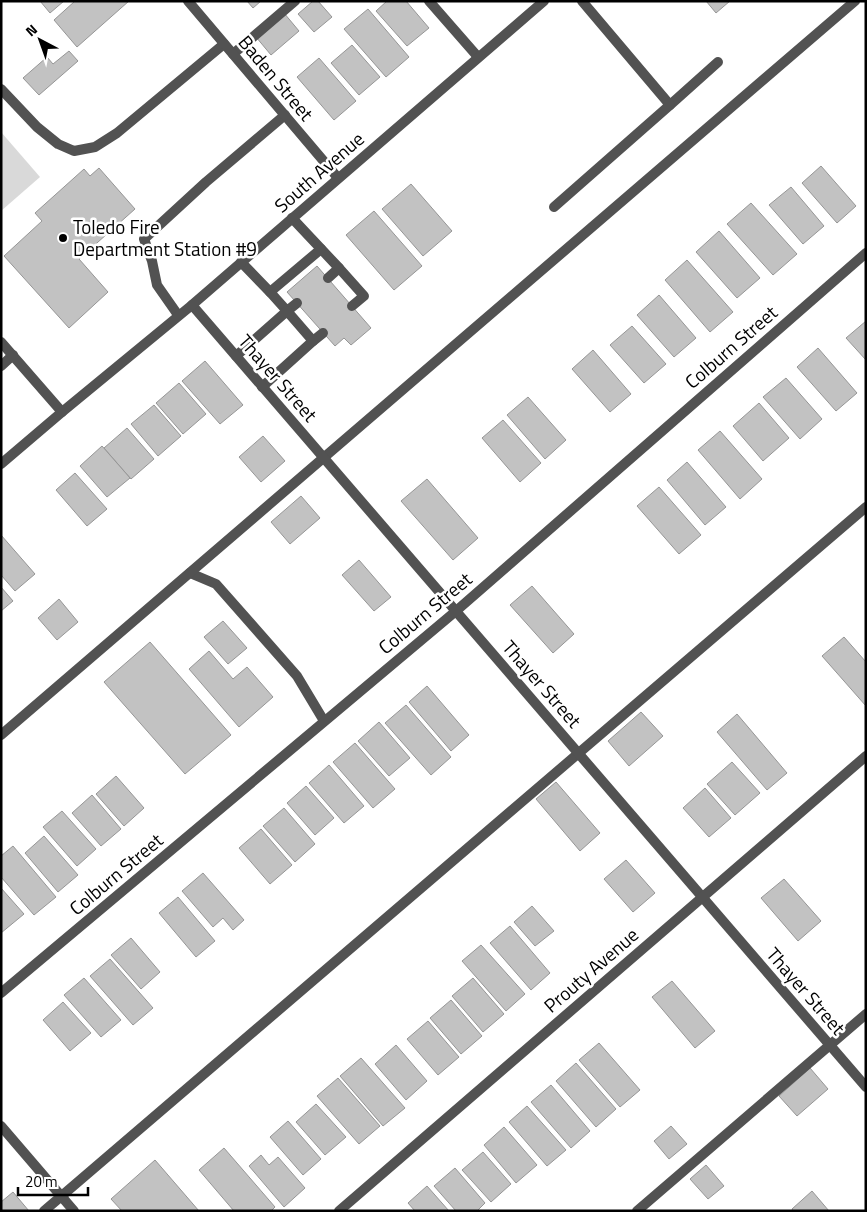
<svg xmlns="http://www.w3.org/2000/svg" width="867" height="1212" viewBox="0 0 867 1212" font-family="'Titillium Web',sans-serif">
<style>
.green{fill:#d9d9d9}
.building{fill:#c2c2c2;stroke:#969696}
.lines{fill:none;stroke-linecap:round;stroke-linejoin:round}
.service{stroke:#525252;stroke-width:10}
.minor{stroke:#525252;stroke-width:10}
.tertiary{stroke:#525252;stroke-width:10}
.poi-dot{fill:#000;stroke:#fff;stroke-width:2}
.labels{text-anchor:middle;stroke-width:5;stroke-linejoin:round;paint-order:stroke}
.street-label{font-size:19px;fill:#000;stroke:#fff}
.poi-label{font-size:19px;fill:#000;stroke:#fff;text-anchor:start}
</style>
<rect width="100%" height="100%" fill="#fff"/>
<path class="green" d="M1,132L40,177L1,211Z"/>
<g class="building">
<path d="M40,1H64L50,13Z"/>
<path d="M75,1H129L77,47L54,20Z"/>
<path d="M247,1H261L253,8Z"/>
<path d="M313,1H318L332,17L314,32L298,14Z"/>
<path d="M387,1H406L429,28L407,46L376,11Z"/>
<path d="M706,1H730L716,13Z"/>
<path d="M368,9L409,57L386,77L344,29Z"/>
<path d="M284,13L299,31L271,55L256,37Z"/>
<path d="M352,45L380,77L359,95L331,63Z"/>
<path d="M69,51L78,61L39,95L23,78L47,57L53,64Z"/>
<path d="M319,58L356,101L334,120L297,77Z"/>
<path d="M821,166L856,206L837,223L802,183Z"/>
<path d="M99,168L135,209L79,259L108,292L69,328L4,256L42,221L35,213L84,169L90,176Z"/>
<path d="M411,184L452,231L423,256L382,209Z"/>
<path d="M791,187L824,226L803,244L769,205Z"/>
<path d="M751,203L797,254L773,275L727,224Z"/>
<path d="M374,211L422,266L394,290L346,235Z"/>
<path d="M719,231L760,278L737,298L696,252Z"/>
<path d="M687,260L733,312L710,332L665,280Z"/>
<path d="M317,266L371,328L351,345L344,338L335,346L287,292Z"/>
<path d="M659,295L696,338L674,357L637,315Z"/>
<path d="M866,321V360L846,338Z"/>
<path d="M632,326L666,364L644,383L610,345Z"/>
<path d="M818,348L857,393L836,411L797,367Z"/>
<path d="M593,350L631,394L610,412L572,369Z"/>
<path d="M205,361L243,405L220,424L182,381Z"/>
<path d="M786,378L822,419L800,439L763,397Z"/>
<path d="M179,383L206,414L183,434L156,403Z"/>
<path d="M528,397L566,440L545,459L507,415Z"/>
<path d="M759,403L789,438L763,461L733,426Z"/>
<path d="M154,405L181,436L158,456L131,424Z"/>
<path d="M503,420L541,463L520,482L482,438Z"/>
<path d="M127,428L154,459L131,479L104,448Z"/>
<path d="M720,431L762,479L740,499L698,450Z"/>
<path d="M263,436L285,461L261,482L239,457Z"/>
<path d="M102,446L130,478L107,497L80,466Z"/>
<path d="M687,462L726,507L705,525L667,480Z"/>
<path d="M75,473L107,509L87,526L56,490Z"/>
<path d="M427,479L478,538L453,560L401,501Z"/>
<path d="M659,487L701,535L679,554L637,506Z"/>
<path d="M301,496L320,518L290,544L271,522Z"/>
<path d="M1,535L35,574L15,591L1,575Z"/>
<path d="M359,560L391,597L374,611L342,575Z"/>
<path d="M532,586L574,634L553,653L510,605Z"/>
<path d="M1,587L13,601L1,611Z"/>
<path d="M59,599L78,622L57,640L38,618Z"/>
<path d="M223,621L247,648L228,664L204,637Z"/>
<path d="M844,637L866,662V706L822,656Z"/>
<path d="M150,642L231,735L185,774L104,682Z"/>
<path d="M209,651L233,679L247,667L273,697L239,727L189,669Z"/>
<path d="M427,686L469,735L451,751L409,702Z"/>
<path d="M406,705L451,757L431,775L385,723Z"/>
<path d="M641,712L663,736L629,766L608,741Z"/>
<path d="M737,714L787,773L767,790L717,732Z"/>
<path d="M379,722L410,758L389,776L358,741Z"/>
<path d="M355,743L395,789L373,808L333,762Z"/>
<path d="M732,762L760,793L735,815L707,784Z"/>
<path d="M329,765L364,806L344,823L309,783Z"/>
<path d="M116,776L144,808L124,826L96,794Z"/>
<path d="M556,782L600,833L580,851L536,799Z"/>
<path d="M306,786L334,818L315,835L287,803Z"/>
<path d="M705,788L731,818L709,837L683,808Z"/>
<path d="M92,795L121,829L101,846L72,813Z"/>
<path d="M284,808L315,844L295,862L263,826Z"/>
<path d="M62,811L96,849L77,866L43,827Z"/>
<path d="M261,829L292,865L270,884L239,848Z"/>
<path d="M44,836L78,875L58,892L25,853Z"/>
<path d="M13,846L56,897L34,915L1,877V856Z"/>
<path d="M626,860L655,893L633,912L604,879Z"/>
<path d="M203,873L244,920L233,930L223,918L213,927L182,891Z"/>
<path d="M784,879L821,921L798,941L761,898Z"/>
<path d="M1,888L24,914L1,933Z"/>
<path d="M178,897L215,941L196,957L159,913Z"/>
<path d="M532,906L554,931L535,946L514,922Z"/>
<path d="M510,926L550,973L531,990L490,943Z"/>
<path d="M131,938L160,972L141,989L111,955Z"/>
<path d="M481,945L525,994L506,1011L462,961Z"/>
<path d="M110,959L153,1008L133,1025L90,976Z"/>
<path d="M84,978L121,1020L101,1037L64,995Z"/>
<path d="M473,978L504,1014L483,1032L452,996Z"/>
<path d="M672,981L715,1031L695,1048L652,997Z"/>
<path d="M451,1000L482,1036L461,1054L430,1018Z"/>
<path d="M63,1002L91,1033L70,1051L43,1020Z"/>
<path d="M428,1021L459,1057L438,1075L407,1039Z"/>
<path d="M599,1043L640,1090L620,1107L579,1060Z"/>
<path d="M396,1045L427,1081L406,1100L375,1064Z"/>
<path d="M361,1058L405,1108L383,1126L340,1076Z"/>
<path d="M576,1063L616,1109L596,1127L556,1081Z"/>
<path d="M810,1068L828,1089L797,1116L779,1096Z"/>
<path d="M338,1078L380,1126L359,1144L317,1096Z"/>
<path d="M551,1085L590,1131L571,1148L531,1102Z"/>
<path d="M316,1104L346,1137L325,1155L296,1122Z"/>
<path d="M527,1106L566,1150L547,1166L509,1122Z"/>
<path d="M288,1121L321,1159L303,1175L270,1137Z"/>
<path d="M671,1126L687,1144L669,1159L654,1141Z"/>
<path d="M504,1127L537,1165L516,1183L484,1145Z"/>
<path d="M224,1148L275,1207L271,1211H234L199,1170Z"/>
<path d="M483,1152L511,1184L491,1202L462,1170Z"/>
<path d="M261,1155L269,1165L278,1157L305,1188L284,1207L249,1166Z"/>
<path d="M155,1160L199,1211H122L111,1199Z"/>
<path d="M706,1165L724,1186L708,1199L690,1179Z"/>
<path d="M455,1168L485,1203L477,1211H456L434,1186Z"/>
<path d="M427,1186L449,1211H415L408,1203Z"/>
<path d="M812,1191L829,1211H793L792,1209Z"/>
<path d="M13,1192L29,1211H1V1202Z"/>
</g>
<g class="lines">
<g class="service">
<path d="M429,1L478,57"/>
<path d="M233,54L295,1"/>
<path d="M1,89L37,127L58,144L74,151L95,147L117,133L224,44"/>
<path d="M670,105L718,62"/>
<path d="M554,207L670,105L582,1"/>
<path d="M292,218L339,268L328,278"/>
<path d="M241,262L270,292"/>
<path d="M339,268L364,296L352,306"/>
<path d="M297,303L287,311L270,292L321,249"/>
<path d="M178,315L157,285L152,261L144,239L206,182L285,115"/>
<path d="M313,341L323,333"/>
<path d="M236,356L287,311L313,341L262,387"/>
<path d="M1,366L13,355"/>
<path d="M190,573L216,584L297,676L324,721"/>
<path d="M1,735L855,1"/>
<path d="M44,1211L866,507"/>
<path d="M637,1211L866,1014"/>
</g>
<g class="minor">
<path d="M188,1L338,178"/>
<path d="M192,305L866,1087"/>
<path d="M1,342L62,412"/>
<path d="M1,993L456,611L866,253"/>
<path d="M1,1126L74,1211"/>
<path d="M339,1211L866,756"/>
</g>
<path class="tertiary" d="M1,464L62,412L192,305L544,1"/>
</g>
<circle class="poi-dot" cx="63" cy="238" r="5"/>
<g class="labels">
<g class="street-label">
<text transform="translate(276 78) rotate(50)" y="7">Baden Street</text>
<text transform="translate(319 172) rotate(-41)" y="7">South Avenue</text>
<text transform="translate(731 347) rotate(-41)" y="7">Colburn Street</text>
<text transform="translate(278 378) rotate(49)" y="7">Thayer Street</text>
<text transform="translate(425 613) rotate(-40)" y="7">Colburn Street</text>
<text transform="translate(542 684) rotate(49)" y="7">Thayer Street</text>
<text transform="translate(116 874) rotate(-40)" y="7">Colburn Street</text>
<text transform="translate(591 970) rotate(-41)" y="7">Prouty Avenue</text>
<text transform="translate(806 991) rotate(49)" y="7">Thayer Street</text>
</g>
<g class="poi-label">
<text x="73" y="234">Toledo Fire<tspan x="73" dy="22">Department Station #9</tspan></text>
</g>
</g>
<rect width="867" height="1212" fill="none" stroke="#000000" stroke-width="5"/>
<g transform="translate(40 40) rotate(319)" stroke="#ffffff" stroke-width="4" paint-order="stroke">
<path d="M0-4L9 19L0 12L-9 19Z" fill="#000000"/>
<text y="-8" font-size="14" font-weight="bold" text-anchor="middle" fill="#000000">N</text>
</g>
<path d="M18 1187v8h70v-8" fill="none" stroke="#000000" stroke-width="2.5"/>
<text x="25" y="1187" font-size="15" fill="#000000" stroke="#ffffff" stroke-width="4" paint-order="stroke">20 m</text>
</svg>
